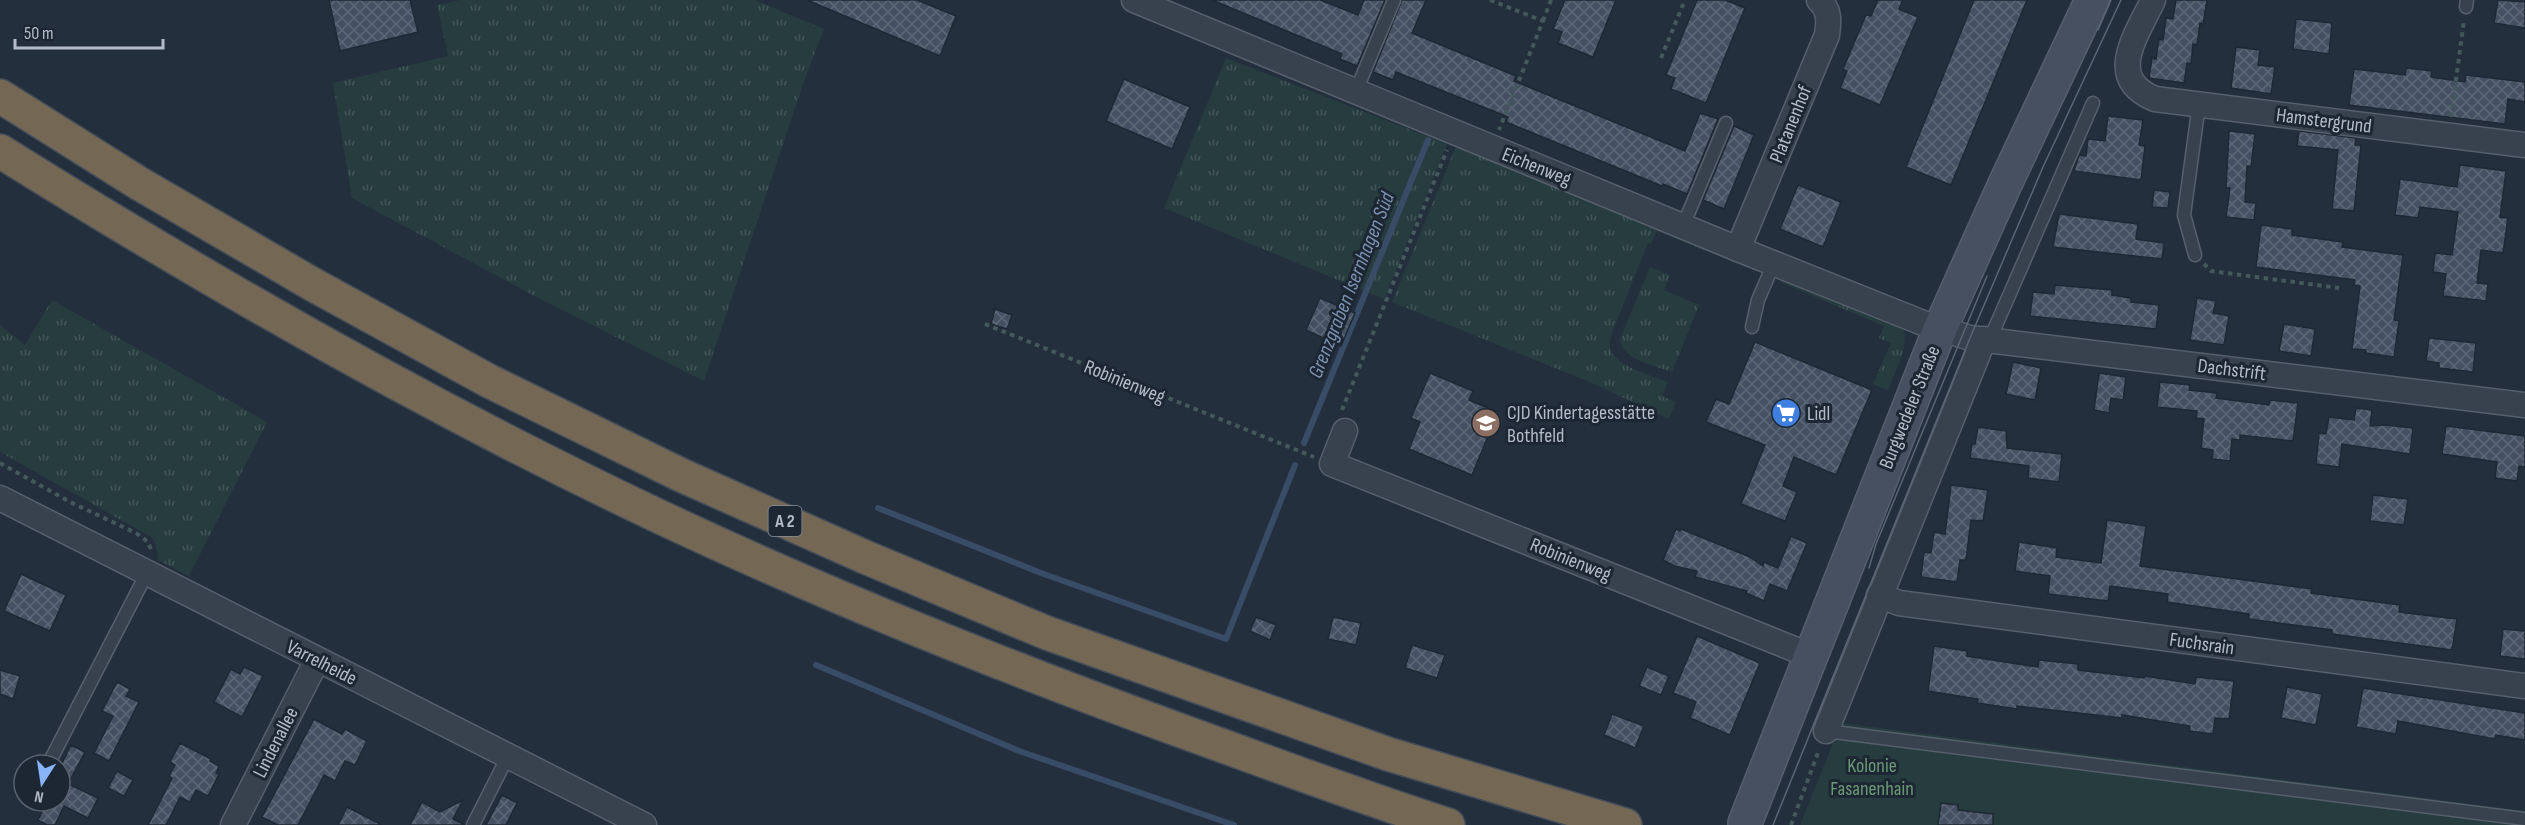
<svg xmlns="http://www.w3.org/2000/svg" width="2525" height="825" viewBox="0 0 2525 825" font-family="'Sofia Sans Condensed',sans-serif">
<style>
.grass{fill:url(#grass-tufts)}
.garden{fill:#263c3f}
.lines{fill:none;stroke-linecap:round;stroke-linejoin:round}
.stream{stroke:#394c67;stroke-width:6}
.building{fill:url(#building-cross-hatch);stroke:#1f2835;stroke-width:1.5}
.service-casing{stroke:#565f6c;stroke-width:15}
.minor-casing{stroke:#565f6c;stroke-width:27}
.secondary-casing{stroke:#565f6c;stroke-width:36}
.motorway-casing{stroke:#434c59;stroke-width:36}
.path{stroke:#44595c;stroke-width:4;stroke-dasharray:4.5 4.5;stroke-linecap:butt}
.service{stroke:#38414e;stroke-width:12}
.minor{stroke:#38414e;stroke-width:24}
.secondary{stroke:#465061;stroke-width:33}
.motorway{stroke:#746855;stroke-width:33}
.tram{stroke:#5a6575;stroke-width:1.5}
.labels{text-anchor:middle;stroke-width:6;stroke-linejoin:round;paint-order:stroke}
.shield{fill:#1d2633;stroke:#878f9c;stroke-width:1.5}
.shield-label{font-size:18px;font-weight:bold;fill:#b4bcc9}
.street-label{font-size:20px;fill:#b4bcc9;stroke:#1d2633}
.poi-label{font-size:20px;fill:#b4bcc9;stroke:#1d2633;text-anchor:start}
.park-label{font-size:20px;fill:#6b9a76;stroke:#1d2633}
.water-label{font-size:21px;font-style:italic;fill:#7c92b1;stroke:#1d2633}
</style>
<defs>
<pattern id="grass-tufts" width="24" height="20" patternUnits="userSpaceOnUse" patternTransform="scale(1.5)"><rect width="24" height="20" fill="#263c3f"/><path d="M3 7l-1-3M5 7V3M7 7l1-3M15 17l-1-3M17 17v-4M19 17l1-3" fill="none" stroke="#435659"/></pattern>
<pattern id="building-cross-hatch" width="8" height="8" patternUnits="userSpaceOnUse" patternTransform="scale(1.5)"><rect width="8" height="8" fill="#455162"/><path d="M0 0l8 8M0 8l8-8" fill="none" stroke="#5d6877"/></pattern>
</defs>
<rect width="100%" height="100%" fill="#242f3e"/>
<g class="grass">
<path d="M460,0H755L824,29L803,84L704,381L544,301L352,198L333,83L448,56L437,5Z"/>
<path d="M1226,58L1447,144L1384,299L1164,208Z"/>
<path d="M1457,144L1755,268V271L1657,231L1651,244L1648,243L1611,335C1611,339 1609,345 1610,349C1614,365 1654,377 1668,382L1662,396L1676,402L1669,419L1592,383L1392,302Z"/>
<path d="M1650,267L1670,275L1664,290L1699,305L1672,372C1654,365 1622,360 1620,339Z"/>
<path d="M1783,279L1903,326C1909,349 1896,369 1888,390L1873,384L1891,343L1879,338L1884,326L1780,282Z"/>
<path d="M52,300L267,422L189,576L158,560L156,544L151,537L0,452V325L25,345Z"/>
</g>
<path class="garden" d="M1841,723L2525,811V825H1800Z"/>
<g class="lines">
<g class="stream">
<path d="M1304,443L1428,140"/>
<path d="M878,508L1041,573L1226,639L1295,465"/>
<path d="M816,665L1019,751L1234,825"/>
</g>
</g>
<g class="building">
<path d="M329,0H410L418,32L340,51Z"/>
<path d="M807,0H917L956,16L940,56Z"/>
<path d="M1212,0H1320L1358,15L1364,0H1385L1357,66L1340,59L1342,54Z"/>
<path d="M1402,0H1426L1412,33L1516,76L1514,81L1685,151L1700,113L1718,119L1687,194L1663,184L1662,186L1506,122L1508,117L1396,72L1393,80L1373,72Z"/>
<path d="M1565,0H1616L1593,57L1558,43L1562,32L1553,29Z"/>
<path d="M1697,0H1725L1745,8L1706,103L1671,89L1675,78L1666,75Z"/>
<path d="M1878,0H1903L1899,9L1918,17L1880,105L1840,88L1847,71L1843,69L1857,36L1866,15L1871,16Z"/>
<path d="M1974,0H2027L1951,185L1906,167Z"/>
<path d="M2176,0H2207L2203,24L2200,23L2197,45L2193,44L2191,64L2187,63L2184,83L2149,78L2152,58L2156,59L2159,39L2163,40L2166,18L2173,19Z"/>
<path d="M2498,0L2525,2V28L2494,23Z"/>
<path d="M2296,19L2332,23L2329,54L2293,49Z"/>
<path d="M2236,47L2260,50L2258,65L2275,67L2271,94L2231,88Z"/>
<path d="M2406,68L2432,71L2431,77L2465,82L2466,75L2525,82V102L2508,99L2505,124L2349,105L2354,69L2405,75Z"/>
<path d="M1124,79L1190,107L1172,149L1106,121Z"/>
<path d="M2108,116L2143,120L2139,145L2145,146L2141,180L2074,171L2079,155L2086,156L2088,139L2105,141Z"/>
<path d="M1734,126L1754,135L1724,209L1703,200Z"/>
<path d="M2229,131L2255,134L2251,167L2247,166L2245,202L2256,203L2254,220L2226,217L2230,188H2226Z"/>
<path d="M2299,131L2356,138L2355,145H2361L2354,211L2332,209L2338,150L2297,146Z"/>
<path d="M2460,165L2506,171L2500,217L2508,218L2503,253L2481,250L2477,283L2488,284L2486,301L2443,296L2446,274L2433,272L2435,253L2452,255L2458,212L2420,207L2418,218L2395,215L2400,179L2457,187Z"/>
<path d="M1798,185L1841,202L1823,247L1780,229Z"/>
<path d="M2154,190L2170,192L2168,208L2152,207Z"/>
<path d="M2059,214L2138,224L2136,239L2164,243L2162,259L2053,247Z"/>
<path d="M2261,225L2292,229V235L2343,242L2342,247L2403,255L2394,320L2399,321L2394,357L2366,353V350L2352,349L2360,286L2354,285L2355,280L2256,267Z"/>
<path d="M2055,285L2112,290V295L2131,298V302L2159,305L2156,329L2030,316L2033,292L2054,294Z"/>
<path d="M1320,298L1355,313L1341,346L1306,330Z"/>
<path d="M2197,298L2216,301L2213,313L2229,316L2224,345L2190,340Z"/>
<path d="M995,309L1012,315L1007,329L991,324Z"/>
<path d="M2284,324L2315,329L2311,356L2279,351Z"/>
<path d="M2429,338L2476,343L2473,372L2439,368V363L2426,361Z"/>
<path d="M1755,342L1872,390L1836,475L1794,457L1783,486L1797,492L1785,521L1741,504L1765,445L1706,422L1716,399L1729,404Z"/>
<path d="M2013,362L2041,368L2035,400L2006,394Z"/>
<path d="M1430,373L1473,391L1469,400L1498,412L1472,475L1409,449L1420,422L1411,418Z"/>
<path d="M2099,373L2126,377L2123,400L2111,398L2109,413L2094,410Z"/>
<path d="M2160,382L2190,385L2189,390L2217,393L2216,398L2269,405L2270,400L2298,403L2293,441L2240,435V440L2232,439L2230,461L2212,459L2213,450L2201,448L2204,419L2196,418L2197,411L2157,407Z"/>
<path d="M2356,408L2372,410L2370,426L2386,425L2413,428L2410,454L2342,444L2339,467L2316,464L2319,433L2326,434L2329,417L2354,420Z"/>
<path d="M2446,426L2525,436V467L2519,466L2517,481L2495,478L2497,462L2442,454Z"/>
<path d="M1978,427L2006,431L2007,448L2062,454L2059,482L2028,478L2029,466L1970,458L1972,444H1975Z"/>
<path d="M1951,485L1988,490L1983,521L1971,520L1966,560H1960L1957,582L1921,577L1924,552L1931,553L1934,532L1945,534Z"/>
<path d="M2373,495L2408,499L2404,525L2370,521Z"/>
<path d="M2107,520L2146,526L2140,566L2312,589L2311,593L2400,605L2399,612L2457,619L2452,650L2332,634V630L2249,619V614L2167,602L2168,594L2110,586L2108,601L2048,594L2050,576L2015,571L2019,542L2057,548L2056,557L2101,563Z"/>
<path d="M1676,529L1680,531L1681,529L1750,557L1763,566L1764,562L1778,568L1791,536L1807,543L1787,591L1770,584L1764,601L1746,593L1747,591L1695,577L1697,571L1674,566L1663,560Z"/>
<path d="M21,574L66,595L50,631L4,611Z"/>
<path d="M1256,617L1276,625L1270,640L1250,631Z"/>
<path d="M1333,617L1361,623L1356,645L1328,639Z"/>
<path d="M2503,629L2525,631V659L2500,656Z"/>
<path d="M1697,636L1760,663L1730,735L1690,718L1696,702L1673,693Z"/>
<path d="M1412,645L1445,655L1437,678L1405,668Z"/>
<path d="M1934,646L1967,651V656L2038,667L2039,660L2078,664V670L2144,678L2145,676L2195,684L2196,677L2234,681L2229,719L2215,718L2213,734L2189,731L2190,726L2122,715V718L2017,706V709L1977,703L1978,699L1928,691Z"/>
<path d="M244,667L263,676L242,717L214,702L231,669L240,674Z"/>
<path d="M1647,667L1669,676L1661,695L1639,686Z"/>
<path d="M0,670L20,676L13,699L0,694Z"/>
<path d="M117,682L130,689L126,696L139,702L109,761L94,753L113,716L102,711Z"/>
<path d="M2287,687L2322,694L2316,725L2281,718Z"/>
<path d="M2363,688L2525,713V740L2496,735L2495,739L2398,721L2396,734L2356,727Z"/>
<path d="M1612,714L1644,726L1635,748L1604,735Z"/>
<path d="M314,719L342,734L345,729L367,741L355,765L345,761L335,781L324,775L298,825H278L262,817Z"/>
<path d="M180,743L211,759L210,761L219,766L216,773L219,774L208,796L196,790L190,802L180,797L166,825H148L172,778L169,776L175,765L170,762Z"/>
<path d="M71,745L85,752L68,784L98,798L88,818L64,806L55,825H47L38,820L47,801H60V767Z"/>
<path d="M117,771L133,780L124,796L108,788Z"/>
<path d="M502,795L517,803L506,825H486Z"/>
<path d="M463,800L453,819L465,825H410L422,802L440,812Z"/>
<path d="M1941,803L1958,805V810L1993,814V825H1938Z"/>
<path d="M347,807L382,825H338Z"/>
</g>
<g class="lines">
<g class="service-casing">
<g id="service">
<path d="M2466,7L2467,0"/>
<path d="M1356,91L1394,0"/>
<path d="M1683,226L1726,123"/>
<path d="M2195,255L2184,215L2199,104"/>
<path d="M1752,327L1758,300L1774,263"/>
<path d="M1990,339L2093,103"/>
<path d="M1826,731L2525,819"/>
<path d="M51,759L147,573"/>
<path d="M473,825L508,756"/>
</g>
</g>
<g class="minor-casing">
<g id="minor">
<path d="M1134,0L1738,249L1923,323L1970,338L2525,405"/>
<path d="M2153,0C2137,35 2104,78 2155,99L2525,145"/>
<path d="M1738,249L1827,35C1829,21 1830,10 1819,0"/>
<path d="M1345,431L1332,464L1809,655"/>
<path d="M0,498L644,825"/>
<path d="M1879,595L1899,603L2525,686"/>
<path d="M1826,731L1984,339"/>
<path d="M233,825L317,660"/>
</g>
</g>
<g class="secondary-casing">
<path id="secondary" d="M1745,823L1940,329L2005,184L2092,0"/>
</g>
<g class="motorway-casing">
<g id="motorway">
<path d="M0,96L140,184L312,284L489,381L681,475L865,557L1047,633L1388,754L1625,825"/>
<path d="M0,151C211,283 428,407 654,514C829,597 1008,668 1190,734C1276,765 1361,797 1448,825"/>
</g>
</g>
<g class="path">
<path d="M1490,0L1543,21L1499,130"/>
<path d="M1543,21L1551,0"/>
<path d="M1661,58L1685,0"/>
<path d="M2451,117L2464,20"/>
<path d="M2204,264L2211,271L2339,288"/>
<path d="M985,324L1314,457"/>
<path d="M1342,410L1447,150"/>
<path d="M0,463L70,502L136,533L148,542L152,552"/>
<path d="M1791,825L1819,750"/>
</g>
<use href="#service" class="service"/>
<use href="#minor" class="minor"/>
<use href="#secondary" class="secondary"/>
<use href="#motorway" class="motorway"/>
<g class="tram">
<path d="M2098,30L2111,0"/>
<path d="M1869,568L1876,544L1987,276"/>
<path d="M1773,825L1970,338L2043,167L2121,0"/>
</g>
</g>
<defs>
<g id="supermarket-disc" transform="scale(1.5)"><circle r="9.5" fill="#3f7fe0" stroke="#1d2633"/><path d="M-6-5.5h2.5l.6 2H6L4.5 2H-2.5L-4.4-4H-6ZM-1.5 3.2a1.3 1.3 0 1 0 .1 0ZM3 3.2a1.3 1.3 0 1 0 .1 0Z" fill="#fff"/></g>
<g id="school-disc" transform="scale(1.5)"><circle r="9.5" fill="#8d6e63" stroke="#1d2633"/><path d="M0-5L7-2L0 1L-7-2ZM-4 1L0 2.5L4 1V4Q0 6-4 4Z" fill="#fff"/></g>
</defs>
<g fill-rule="evenodd">
<use href="#supermarket-disc" x="1786" y="413"/>
<use href="#school-disc" x="1486" y="423"/>
</g>
<g class="labels">
<rect class="shield" x="768.5" y="506" width="33" height="30" rx="4.5"/>
<g class="shield-label">
<text x="785" y="527">A 2</text>
</g>
<g class="street-label">
<text transform="translate(2324 120) rotate(7)" y="7">Hamstergrund</text>
<text transform="translate(1790 124) rotate(-68)" y="7">Platanenhof</text>
<text transform="translate(1537 166) rotate(22)" y="7">Eichenweg</text>
<text transform="translate(2232 369) rotate(7)" y="7">Dachstrift</text>
<text transform="translate(1125 381) rotate(22)" y="7">Robinienweg</text>
<text transform="translate(1909 407) rotate(-68)" y="7">Burgwedeler Straße</text>
<text transform="translate(1571 559) rotate(22)" y="7">Robinienweg</text>
<text transform="translate(2202 643) rotate(8)" y="7">Fuchsrain</text>
<text transform="translate(322 662) rotate(27)" y="7">Varrelheide</text>
<text transform="translate(275 742) rotate(-63)" y="7">Lindenallee</text>
</g>
<g class="poi-label">
<text x="1507" y="419">CJD Kindertagesstätte<tspan x="1507" dy="23">Bothfeld</tspan></text>
<text x="1807" y="420">Lidl</text>
</g>
<g class="park-label">
<text x="1872" y="772">Kolonie<tspan x="1872" dy="23">Fasanenhain</tspan></text>
</g>
<g class="water-label">
<text transform="translate(1351 285) rotate(-68)" y="7">Grenzgraben Isernhagen Süd</text>
</g>
</g>
<g transform="translate(42 783) rotate(192)"><circle r="28" fill="#1d2633" stroke="#59626f" stroke-width="1.5"/>
<path d="M0-4.5L10 22L0 15L-10 22Z" fill="#8ab4f8"/>
<text y="-9" font-size="16" font-weight="bold" text-anchor="middle" fill="#b4bcc9">N</text>
</g>
<path d="M15 39v9h148v-9" fill="none" stroke="#b4bcc9" stroke-width="3"/>
<text x="24" y="39" font-size="18" fill="#b4bcc9" stroke="#1d2633" stroke-width="4.5" paint-order="stroke">50 m</text>
</svg>
